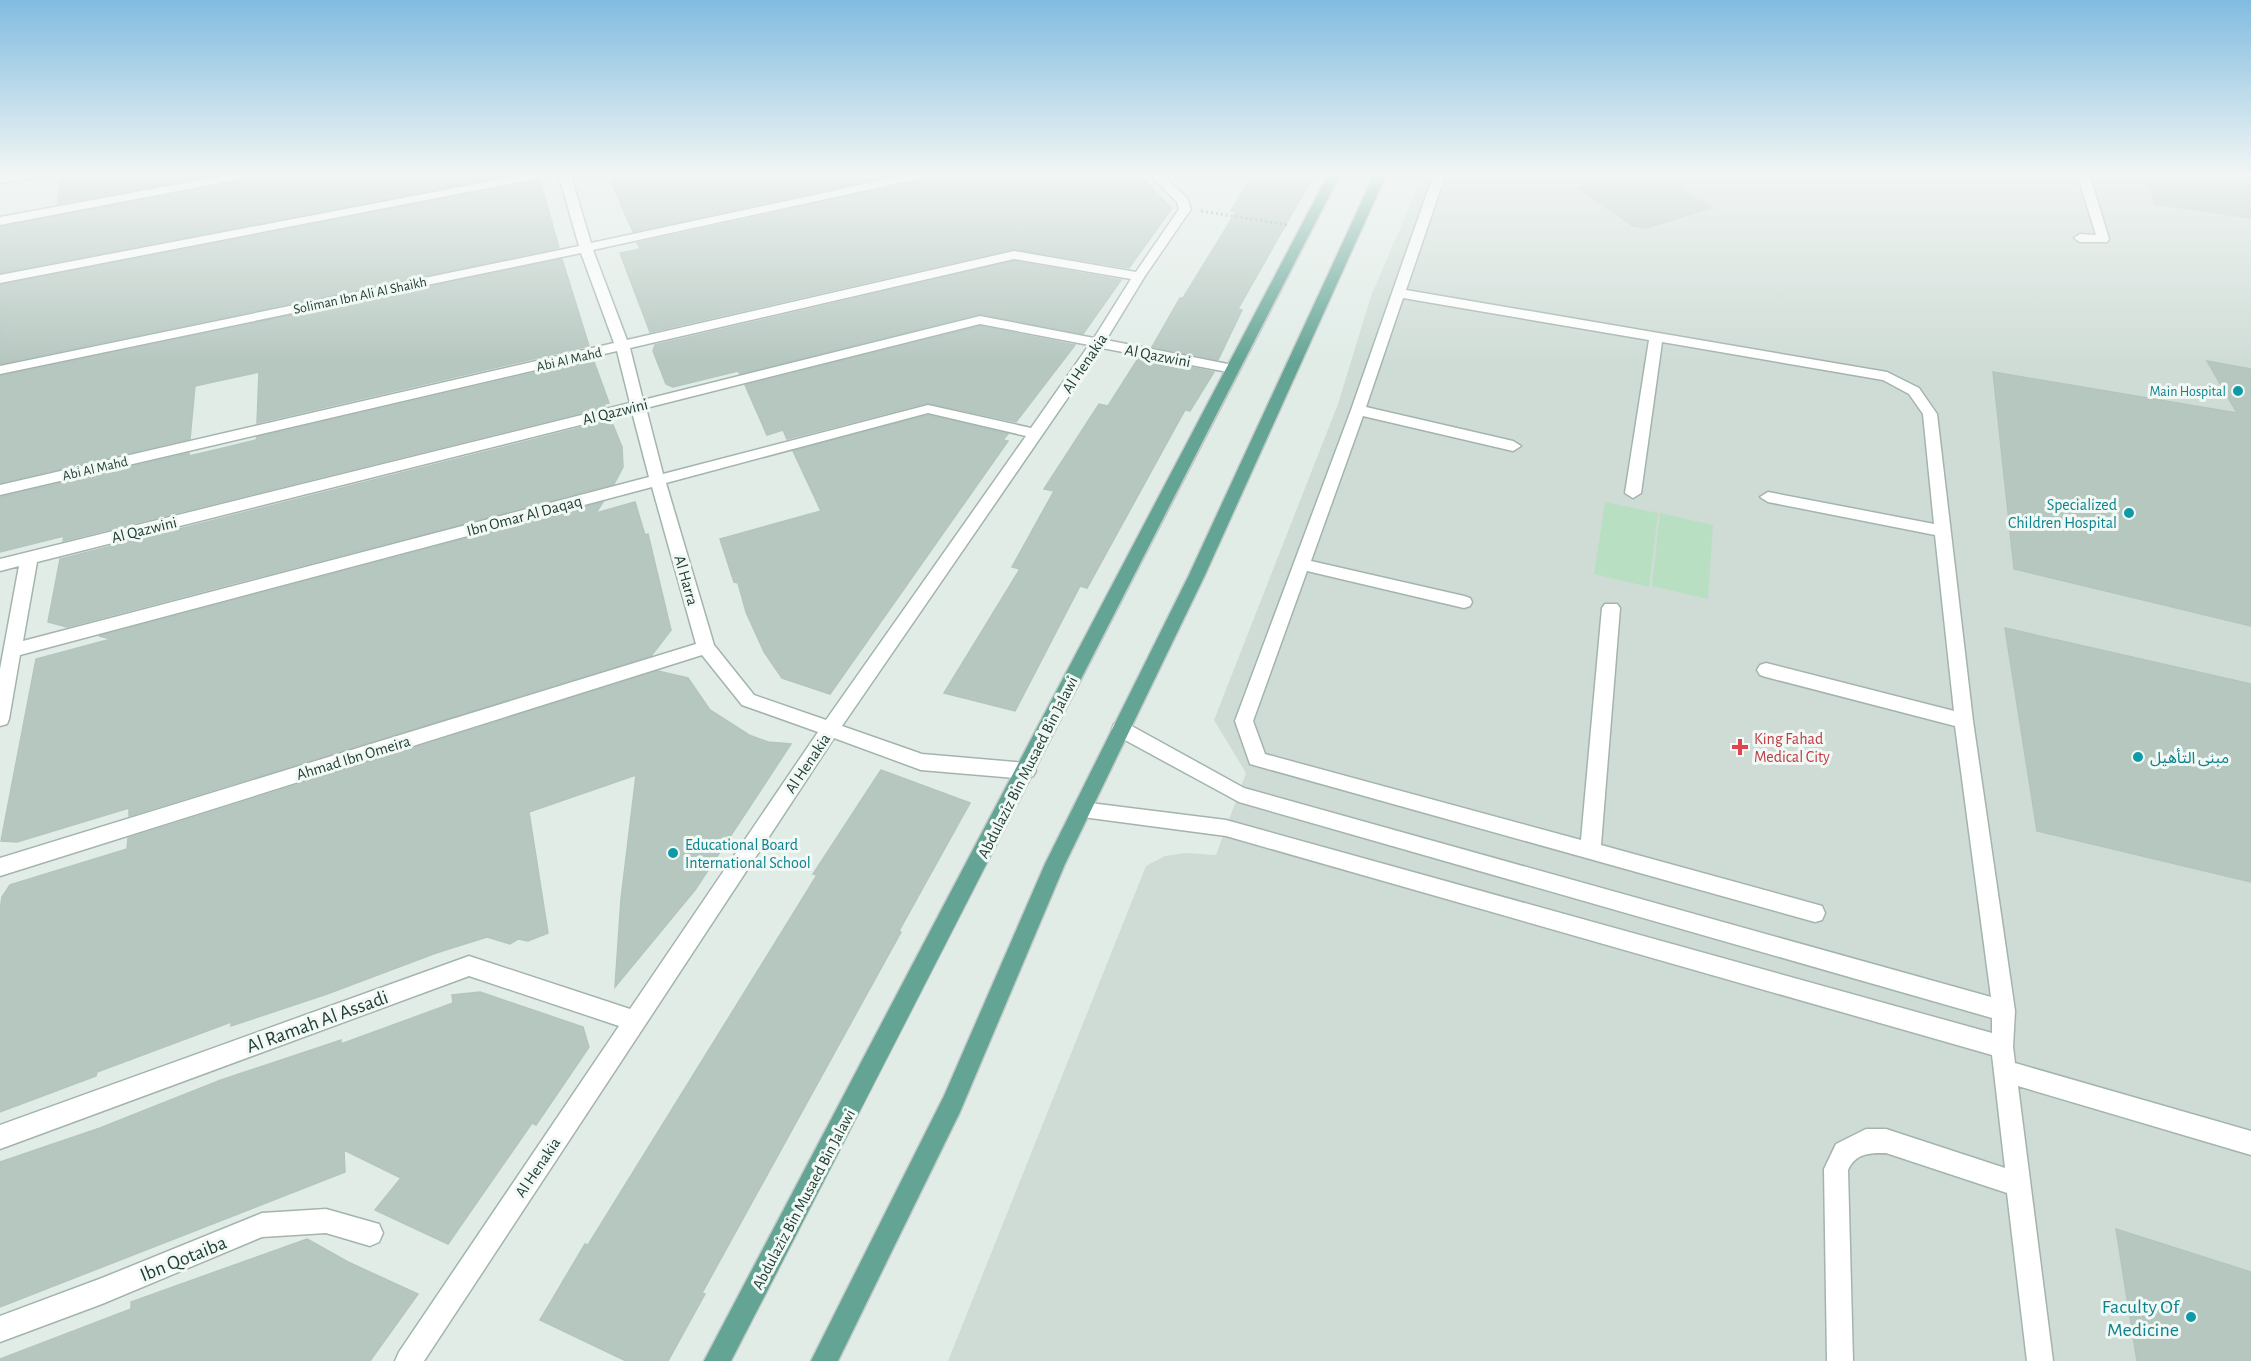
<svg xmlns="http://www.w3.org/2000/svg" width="2251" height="1361" viewBox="0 0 2251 1361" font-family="'Alegreya Sans','Noto Sans Arabic',sans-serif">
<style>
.built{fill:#cfdcd6}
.green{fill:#b9dfc3}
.building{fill:#b6c7c0;stroke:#b3c6be;stroke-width:1.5}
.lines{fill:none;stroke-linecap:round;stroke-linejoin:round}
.minor-casing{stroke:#a3b4ae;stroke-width:3}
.major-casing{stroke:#c1c9c7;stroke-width:3}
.path{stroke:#80b1a2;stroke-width:3;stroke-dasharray:2 3;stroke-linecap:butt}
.minor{fill:#fff;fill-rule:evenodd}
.major{fill:#63a494;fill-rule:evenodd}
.culture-dot{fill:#0f9aa8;stroke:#f2f9f5;stroke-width:2}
.health-dot{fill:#e0444e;stroke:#f2f9f5;stroke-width:2}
.labels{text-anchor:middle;stroke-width:6;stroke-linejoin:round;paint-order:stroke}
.far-street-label{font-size:14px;fill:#203e36;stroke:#f2f9f5}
.far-culture-label{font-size:14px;fill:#0d838f;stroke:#f2f9f5;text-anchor:end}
.street-label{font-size:16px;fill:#203e36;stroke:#f2f9f5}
.culture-label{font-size:16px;fill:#0d838f;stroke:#f2f9f5;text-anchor:start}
.health-label{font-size:16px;fill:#be3a42;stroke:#f2f9f5;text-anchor:start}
.near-street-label{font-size:20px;fill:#203e36;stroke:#f2f9f5}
.near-culture-label{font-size:20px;fill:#0d838f;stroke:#f2f9f5;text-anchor:end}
</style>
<rect width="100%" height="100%" fill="#e1ece7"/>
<path class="built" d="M1424,173H2251V1361H948L1146,866L1165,856L1185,853L1216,855L1246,773L1214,720L1338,404L1371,296Z"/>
<g class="green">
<path d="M1605,502L1658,513L1649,587L1594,574Z"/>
<path d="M1660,513L1713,525L1708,599L1652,586Z"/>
</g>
<g class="building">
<path d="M63,173H227L57,204Z"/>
<path d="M265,173H522L0,273V227L257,178Z"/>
<path d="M607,173H906L633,232Z"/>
<path d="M939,173H957V180L994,173H1137L1172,208L1129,268L1013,249L650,332L620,253L640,249L637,243L931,178Z"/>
<path d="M1253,173H1315L1238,309L1242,310L1218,360L1152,347L1180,298H1183L1236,212L1231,211Z"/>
<path d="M1637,173H1656L1711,208L1646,228L1633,226L1577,188Z"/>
<path d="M2144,173H2162L2251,186V218L2155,204Z"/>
<path d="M540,180L559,248L0,364V285Z"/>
<path d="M562,259L589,346L257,423L259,372L195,386L190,439L0,483V376Z"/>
<path d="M1014,261L1121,280L1083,334L979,314L740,374L738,371L673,387L666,384L653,351L655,345Z"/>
<path d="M980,326L1075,345L1016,422L927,403L787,439L783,430L767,435L745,385Z"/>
<path d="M1139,357L1214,372L1190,411L1185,410L1087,588L1080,586L1015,711L944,693L1020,569L1012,567L1054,491L1044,489L1099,404L1108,406Z"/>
<path d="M593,359L609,403L604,404L605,407L63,541L64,536L0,552V497L189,453V456L215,450L256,440L257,437Z"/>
<path d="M2207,361L2251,369V626L2014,569L1993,372L2237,413Z"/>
<path d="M928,415L1008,434L1003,440L1008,441L830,694L782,678L764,652L746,612L738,583L734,582L720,539L821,511L793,451Z"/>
<path d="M611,420L622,447L623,467L614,484L67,627L48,622L60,559Z"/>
<path d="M603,502L596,513L635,502L645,535L648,534L671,630L651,656L129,816V808L17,842L1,841L36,659L111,639L99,636Z"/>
<path d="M2005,628L2251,684V882L2037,831Z"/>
<path d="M658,671L688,678L710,710L749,735L768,742L791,744L695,890L615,987L621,899L636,775L529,812L548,933L528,941L518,939L510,944L487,937L436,953L327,994L231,1026V1022L97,1072L96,1076L0,1112V910L2,897L10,885L127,849L128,838Z"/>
<path d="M881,770L970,803L899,931L901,932L702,1293L705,1294L668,1361H626L540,1320L585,1244L588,1245L817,875L813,874Z"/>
<path d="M480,992L583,1027L589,1047L536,1125L532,1123L448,1244L375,1210L401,1178L344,1150L345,1172L0,1307V1162L100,1128L221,1080L341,1040V1044L453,1003L452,995Z"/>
<path d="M2116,1229L2251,1272V1361H2137Z"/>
<path d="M307,1239L348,1262L418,1294L370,1361H0V1359L131,1309V1302Z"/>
</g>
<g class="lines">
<g class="minor-casing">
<g id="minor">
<path d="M22,173H48L42,176L0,183V177Z"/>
<path d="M239,173H263L257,176L0,225V217Z"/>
<path d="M533,173H556L550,176L0,283V275Z"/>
<path d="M558,173H570L591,243L916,173H937L931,176L593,250L627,340L1014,251L1136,272L1179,209L1177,202L1148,173H1160L1187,198L1191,209L1145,276L1106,340L1233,365L1240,369L1233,373L1102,348L842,726L922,754L1026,763L1033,766L1036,771L1033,776L1026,779L921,770L834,738L424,1361H395L399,1352L619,1026L469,976L0,1149V1125L469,956L630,1009L818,732L742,705L702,655L0,876V858L696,644L652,487L20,655L9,719L7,724L0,726V669L19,566L0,571V559L630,403L617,351L0,495V485L614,343L581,253L0,374V366L579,246ZM1014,259L1131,279L1094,338L980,316L643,400L630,348ZM980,324L1089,345L1031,428L928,405L663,474L646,408ZM632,412L649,477L23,641L37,562ZM928,413L1026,436L826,720L754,695L714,645L666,483Z"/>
<path d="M1434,173H1446L1406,290L1887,372L1919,388L1937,414L1973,721L2015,1011L2013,1047L2015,1063L2251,1131V1155L2018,1086L2053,1361H2027L2007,1193L1886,1153C1869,1153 1856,1153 1848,1170L1853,1361H1827L1824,1169L1836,1144L1866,1129H1886L2005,1168L1992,1055L1226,836L1075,816L1072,810L1075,804L1082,802L1226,820L1992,1033V1018L1239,802L1114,734L1112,729L1114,724L1121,722L1128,724L1244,788L1991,997L1955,726L1766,677L1760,675L1757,670L1760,665L1766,663L1954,711L1935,535L1768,502L1760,497L1768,492L1934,524L1923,414L1909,394L1883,380L1662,342L1641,493L1633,498L1625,493L1649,340L1403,298L1366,407L1513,441L1521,446L1513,451L1363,416L1311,561L1464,596L1470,598L1472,602L1470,606L1464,608L1307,571L1253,721L1265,754L1581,840L1602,608L1605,604H1617L1620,608L1601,845L1815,904L1822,906L1825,913L1822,920L1815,922L1250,764L1235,721L1351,410Z"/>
<path d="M2077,173H2089L2109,239L2107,242H2080L2074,238L2080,234L2096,235Z"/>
<path d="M326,1209L379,1224L383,1233L379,1242L370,1246L326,1233L262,1237L102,1304L0,1342V1316L102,1278L262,1213Z"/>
</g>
</g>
<g class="major-casing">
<g id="major">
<path d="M1329,173H1341C1136,568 936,966 731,1361H704Z"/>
<path d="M1375,173H1387L1205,575L1065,864L960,1112L838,1361H811L944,1096L1045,864L1189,575Z"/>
</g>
</g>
<path class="path" d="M1201,211L1288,225"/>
<use href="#minor" class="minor"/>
<use href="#major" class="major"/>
</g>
<linearGradient id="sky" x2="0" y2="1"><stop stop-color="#81bce0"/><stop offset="0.48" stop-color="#f2f6f4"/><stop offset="1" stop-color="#f2f6f4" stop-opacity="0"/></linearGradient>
<rect width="2251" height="363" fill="url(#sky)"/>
<g class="culture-dot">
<circle cx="2238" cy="391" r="6"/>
<circle cx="2129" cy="513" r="6"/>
<circle cx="2138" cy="757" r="6"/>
<circle cx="673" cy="853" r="6"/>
<circle cx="2191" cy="1317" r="6"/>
</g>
<path class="health-dot" d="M1737 738h6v6h6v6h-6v6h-6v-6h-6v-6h6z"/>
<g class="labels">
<g class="far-street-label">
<text transform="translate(360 295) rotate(-12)" y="5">Soliman Ibn Ali Al Shaikh</text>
<text transform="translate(569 359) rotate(-13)" y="5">Abi Al Mahd</text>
<text transform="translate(95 468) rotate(-13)" y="5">Abi Al Mahd</text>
</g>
<g class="far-culture-label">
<text x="2226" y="396">Main Hospital</text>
</g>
<g class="street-label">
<text transform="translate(1158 355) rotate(11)" y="6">Al Qazwini</text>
<text transform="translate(1084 363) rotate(-56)" y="6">Al Henakia</text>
<text transform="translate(615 411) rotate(-14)" y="6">Al Qazwini</text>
<text transform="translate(524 515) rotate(-15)" y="6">Ibn Omar Al Daqaq</text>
<text transform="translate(144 529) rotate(-14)" y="6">Al Qazwini</text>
<text transform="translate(687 580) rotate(74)" y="6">Al Harra</text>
<text transform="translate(353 757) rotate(-17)" y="6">Ahmad Ibn Omeira</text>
<text transform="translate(807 763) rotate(-56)" y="6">Al Henakia</text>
<text transform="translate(1027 767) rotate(-63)" y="6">Abdulaziz Bin Musaed Bin Jalawi</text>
<text transform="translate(537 1167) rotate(-56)" y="6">Al Henakia</text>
<text transform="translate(803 1199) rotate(-62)" y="6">Abdulaziz Bin Musaed Bin Jalawi</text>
</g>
<g class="culture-label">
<text x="2117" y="510" text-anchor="end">Specialized<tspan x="2117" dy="18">Children Hospital</tspan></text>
<text x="2150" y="763">مبنى التأهيل</text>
<text x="685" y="850">Educational Board<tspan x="685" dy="18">International School</tspan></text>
</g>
<g class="health-label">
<text x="1754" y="744">King Fahad<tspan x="1754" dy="18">Medical City</tspan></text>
</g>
<g class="near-street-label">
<text transform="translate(317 1021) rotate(-20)" y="7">Al Ramah Al Assadi</text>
<text transform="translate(183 1258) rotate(-22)" y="7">Ibn Qotaiba</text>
</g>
<g class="near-culture-label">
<text x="2179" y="1313">Faculty Of<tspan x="2179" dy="23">Medicine</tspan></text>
</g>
</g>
</svg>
